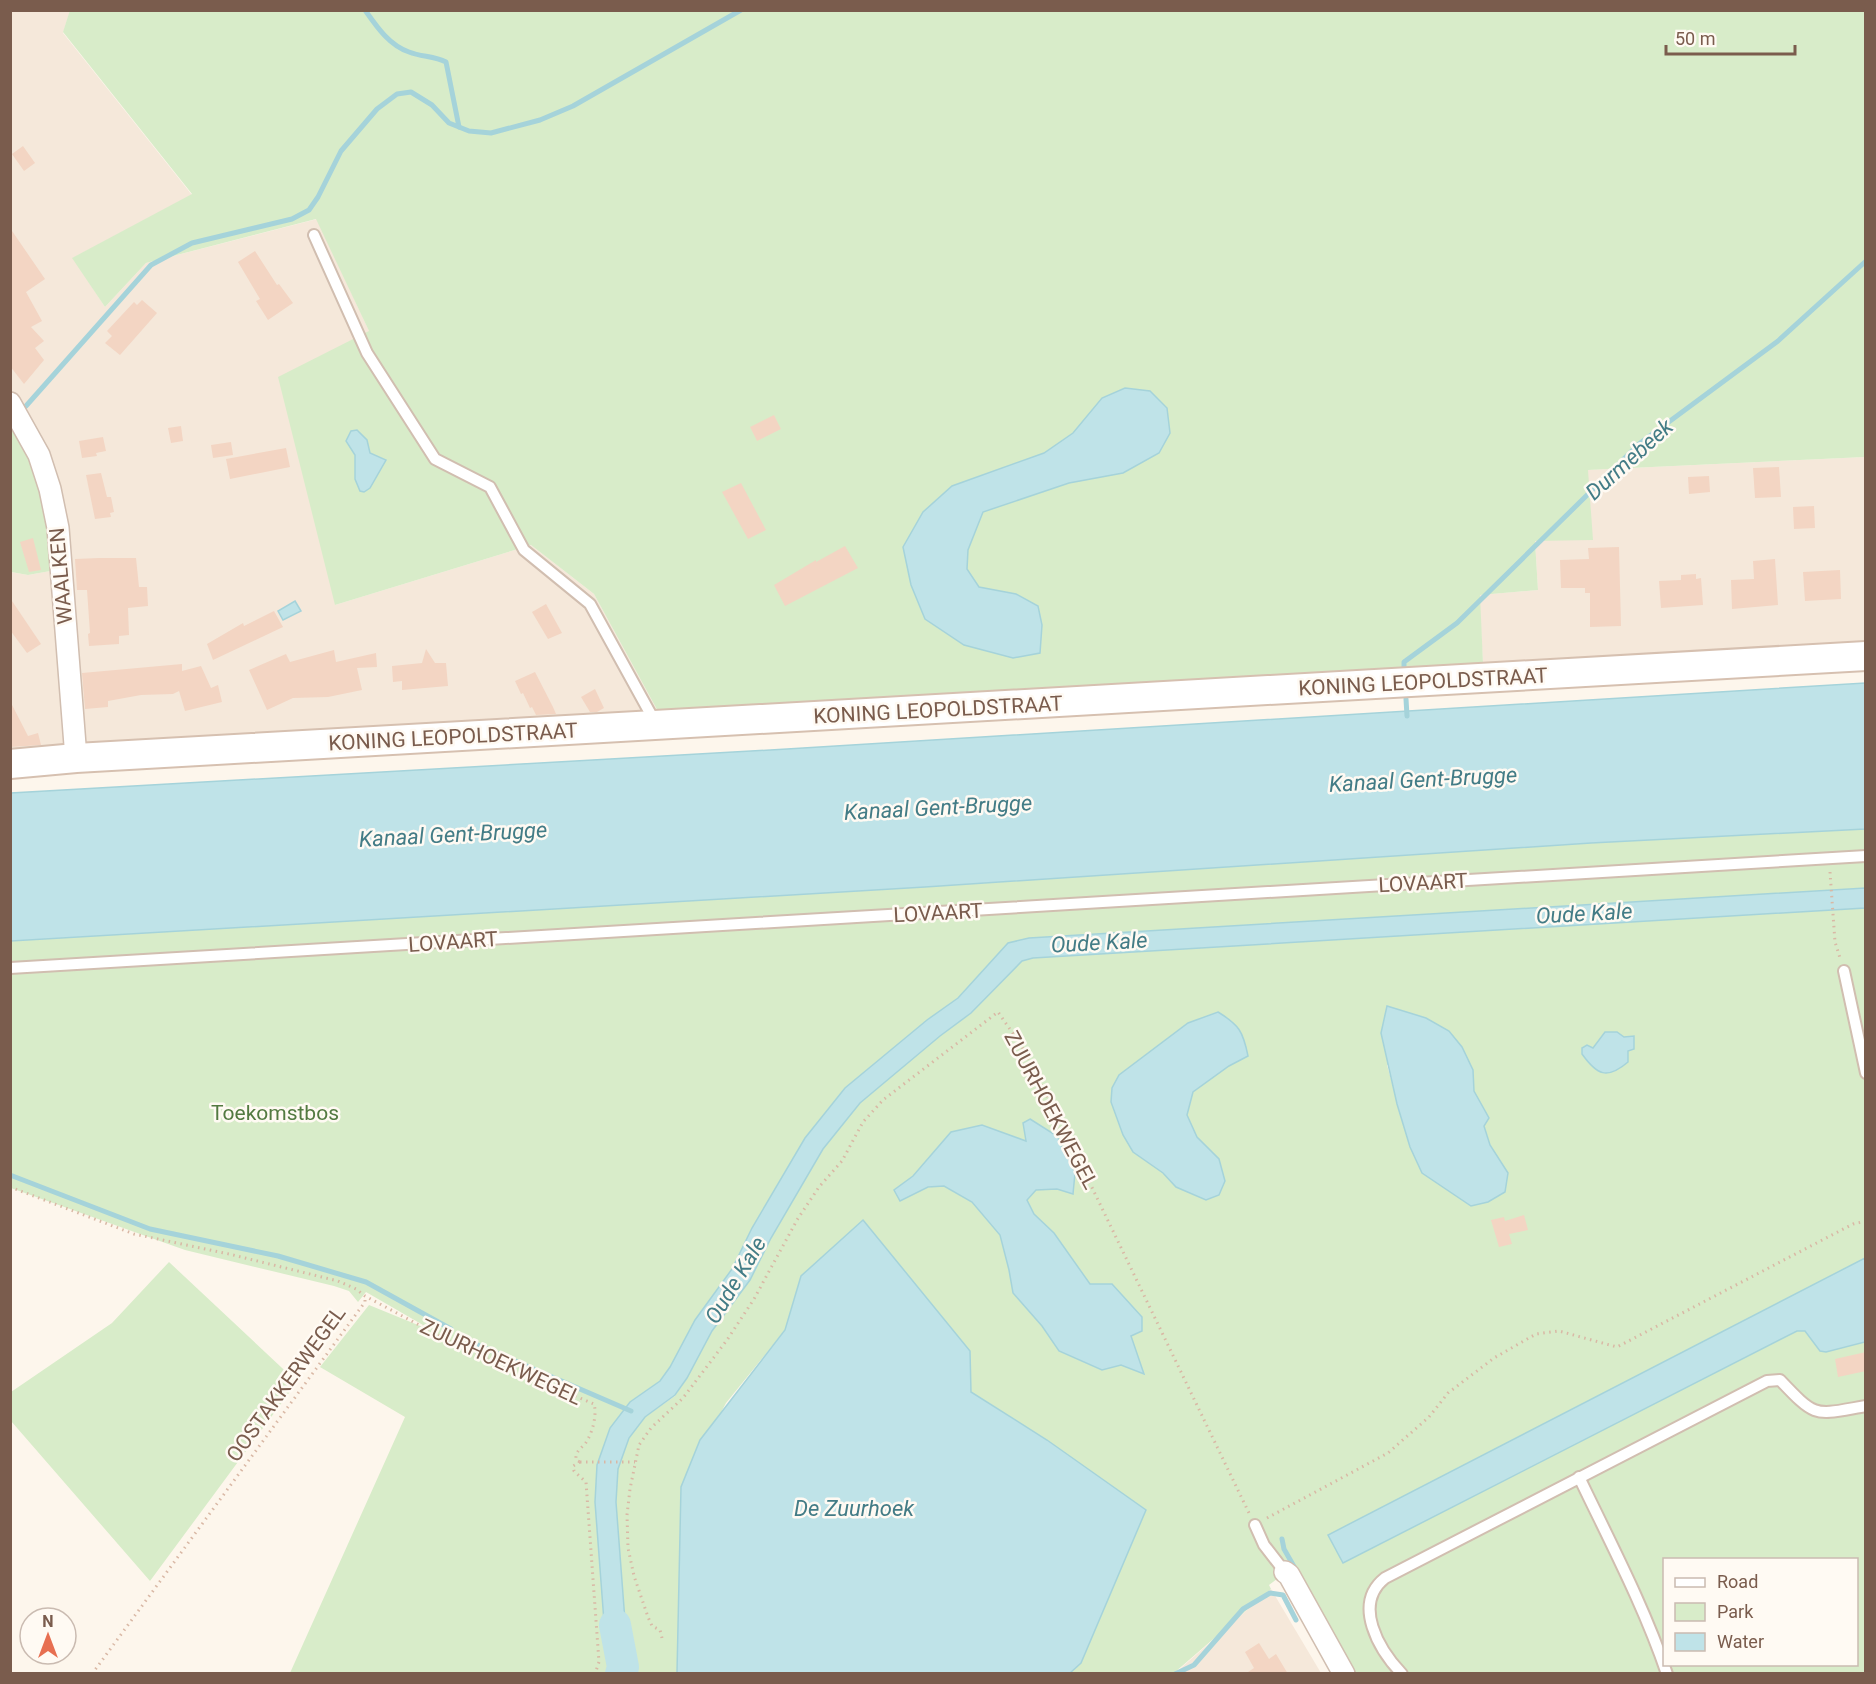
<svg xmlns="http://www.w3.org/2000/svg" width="1876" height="1684" viewBox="0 0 1876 1684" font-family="Roboto,sans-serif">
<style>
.residential{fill:#f5e8da}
.green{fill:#d8ecc9;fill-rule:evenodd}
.water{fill:#bfe3e8;stroke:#a5d3da;stroke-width:1.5}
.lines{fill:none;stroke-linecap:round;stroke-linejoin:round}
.stream{stroke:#a5d3da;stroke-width:5}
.river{stroke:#bfe3e8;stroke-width:32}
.building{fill:#f3d5c3}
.lane-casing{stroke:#d1beb0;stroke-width:14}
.street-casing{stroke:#d1beb0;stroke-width:24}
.secondary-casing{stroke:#d6c0b0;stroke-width:32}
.path{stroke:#d9b8a5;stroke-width:3;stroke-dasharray:1.5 4.5;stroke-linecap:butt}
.lane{stroke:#fff;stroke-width:10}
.street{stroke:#fff;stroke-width:21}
.secondary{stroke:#fff;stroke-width:28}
.labels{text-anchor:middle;stroke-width:5;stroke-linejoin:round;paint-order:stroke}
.street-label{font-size:21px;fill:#7a5c4d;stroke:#fffaf3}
.park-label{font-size:21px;fill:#537a41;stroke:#fffaf3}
.water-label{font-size:22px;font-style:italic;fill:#437c86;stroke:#fffaf3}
</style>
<rect width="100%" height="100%" fill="#fdf6ec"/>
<g class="residential">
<path d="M11,11H70L63,33L192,195L73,258L105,307L146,263L317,219L370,333L335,605L531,545L594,594L660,715L85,748L42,450L11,391Z"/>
<path d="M1865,457V642L1483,663L1479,595L1538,590L1535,541L1588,470Z"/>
<path d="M56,570L68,746L11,755L10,572L28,575Z"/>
<path d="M1271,1589L1321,1673L1174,1674Z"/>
</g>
<g class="green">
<path d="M70,10L1865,11V457L1588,470L1593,540L1535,541L1538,590L1480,595L1483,663L660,715L594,594L531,545L335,605L278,377L369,331L316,219L146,263L105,307L72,258L192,194L63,32Z"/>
<path d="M10,414L40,467L56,570L28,575L11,572Z"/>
<path d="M1865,829V888L1029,938L1012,943L958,998L927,1020L845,1088L805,1138L752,1228L732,1269L695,1320L670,1367L660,1381L630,1402L597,1465L595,1502L602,1593L623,1666L626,1634L616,1502L618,1469L629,1438L645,1417L675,1396L687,1378L712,1331L750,1280L771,1238L823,1149L860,1103L940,1036L971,1013L1022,961L1033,958L1865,908V1673H1349L1290,1569L1269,1585L1271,1589L1174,1673H1070L1081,1663L1145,1510L1047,1440L971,1392L970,1351L801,1276L785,1330L726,1403L681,1487L677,1673H290L405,1417L320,1367L369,1305L435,1332L366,1292L358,1302L349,1291L334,1286L185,1250L11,1188L10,998H12L11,997V941L925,887L1591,843ZM1387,1065L1473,1070L1474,1091L1490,1145L1508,1173L1471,1206L1450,1190L1410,1147ZM982,1125L1027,1142L1073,1194L1057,1189L1036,1190L1027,1200L1034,1214L1054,1233L1090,1284L1121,1365L1102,1370L1059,1351L1042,1326L1013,1293L1009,1270L1000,1235L972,1202L944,1186L894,1190L913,1176L931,1157ZM1664,1560H1856V1664H1664Z"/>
<path d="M169,1262L297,1382L150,1581L11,1421V1392L112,1323Z"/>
</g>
<g class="water">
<path d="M1125,388L1150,391L1167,408L1170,433L1159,453L1123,473L1069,483L983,512L968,550L967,569L979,587L1016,594L1038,606L1042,625L1040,653L1013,658L964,645L925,619L911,585L903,547L923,512L952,486L1044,453L1073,433L1102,398Z"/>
<path d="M357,430L367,440L370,453L386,460L370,488L364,492L360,491L355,479V455L346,441L351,431Z"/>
<path d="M295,601L301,611L283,620L278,611Z"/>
<path d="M1865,683V829L1591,843L925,887L11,941V793L787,749Z"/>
<path d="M1865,888V908L1033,958L1022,961L971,1013L940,1036L860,1103L823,1149L771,1238L750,1280L712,1331L687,1378L675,1395L645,1417L629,1438L618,1469L616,1502L626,1634L623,1667L605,1635L595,1502L597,1465L610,1428L630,1402L660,1381L670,1367L695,1320L732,1269L752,1228L805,1138L845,1088L927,1020L958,998L1008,943L1029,938Z"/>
<path d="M1387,1006L1426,1018L1449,1031L1462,1047L1473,1070L1474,1091L1489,1118L1484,1126L1490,1145L1508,1173L1505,1192L1488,1202L1471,1206L1422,1173L1410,1147L1397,1104L1381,1033Z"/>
<path d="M1218,1012C1239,1025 1243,1031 1248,1056L1229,1066L1193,1092L1187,1115L1197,1137L1219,1159L1225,1181L1219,1195L1206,1200L1176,1187L1163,1173L1133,1152L1123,1135L1111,1102L1112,1088L1119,1075L1188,1023Z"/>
<path d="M1605,1032H1617L1624,1037L1634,1036V1049L1628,1051V1062C1607,1080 1597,1075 1582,1054V1048L1587,1045L1593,1048Z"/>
<path d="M1030,1119L1057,1136L1075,1173L1073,1194L1057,1189L1036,1190L1027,1200L1034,1214L1054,1233L1090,1284H1112L1142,1317V1331L1131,1336L1144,1374L1121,1365L1102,1370L1059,1351L1042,1326L1013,1293L1009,1270L1000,1235L972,1202L944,1186L928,1187L900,1201L894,1190L913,1176L951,1132L982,1125L1026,1141L1023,1123Z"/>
<path d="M863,1220L970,1351L971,1392L1047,1440L1146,1510L1081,1663L1070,1673H677L681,1487L700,1440L785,1330L801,1276Z"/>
<path d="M1865,1258V1342L1826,1352L1820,1351L1805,1331H1797L1343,1563L1328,1535Z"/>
</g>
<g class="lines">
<g class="stream">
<path d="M365,10C377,27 389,45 409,52C422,57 434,56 446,62L459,127"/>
<path d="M26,406L151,265L192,243L292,219L309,210L318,197L341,151L377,109L397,94L411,92L432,105L449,123L469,131L491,133L540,120L573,106L741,10"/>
<path d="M1404,668V662L1457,623L1639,444L1778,341L1866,261"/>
<path d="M1406,699L1407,716"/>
<path d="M10,1175L150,1229L278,1256L366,1282L451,1329"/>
<path d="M478,1345L631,1411"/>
<path d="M1282,1539L1284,1549L1296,1570"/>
<path d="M1175,1674L1194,1665L1243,1609L1270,1593L1283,1595L1296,1620"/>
</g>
<path class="river" d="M615,1625L623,1667L621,1674"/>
</g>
<g class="building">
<path d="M23,146L35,163L24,171L12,154Z"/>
<path d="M10,228L45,279L26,292L42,321L31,327L44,341L35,348L44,360L24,384L10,366Z"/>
<path d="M255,251L277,285L279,284L293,303L268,320L256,301L260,299L238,262Z"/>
<path d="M142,300L157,313L120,355L105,343L112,336L107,331L134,302L137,305Z"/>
<path d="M774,415L781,429L757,441L750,427Z"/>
<path d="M181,426L183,441L171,443L168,428Z"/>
<path d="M103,437L106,451L96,453L97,456L82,458L79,441Z"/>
<path d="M231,442L233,455L213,458L211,445Z"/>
<path d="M286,448L290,467L230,479L226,459Z"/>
<path d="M1779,467L1781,497L1755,498L1753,468Z"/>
<path d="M101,473L107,497H111L114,512L110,513L111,517L95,519L86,475Z"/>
<path d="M1709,476L1710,492L1689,494L1688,477Z"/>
<path d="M741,483L766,530L748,539L722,492Z"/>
<path d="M1814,506L1815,528L1794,529L1793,507Z"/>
<path d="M33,538L41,570L29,572L20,542Z"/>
<path d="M845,546L858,568L785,606L774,585L816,560V562Z"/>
<path d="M1619,547L1621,626L1590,627V593H1585V588H1561L1560,560L1589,559L1588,548Z"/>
<path d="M99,558H136L139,587H147L148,606L128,608L129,635L119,636V644L89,646L88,634L90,633L87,590H77L75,559Z"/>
<path d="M1775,559L1778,605L1732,609L1731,580L1754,579L1753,561Z"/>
<path d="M1840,570L1841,599L1805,601L1803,572Z"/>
<path d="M1696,574V579L1701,578L1703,605L1661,608L1659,581L1681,580V575Z"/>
<path d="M10,598L41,644L27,653L10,630Z"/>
<path d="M546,604L562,633L548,639L532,612Z"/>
<path d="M274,611L283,627L213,660L207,644L243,623L244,626Z"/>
<path d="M426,649L435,663H446L448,686L402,690V681L393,682L392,666L422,663Z"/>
<path d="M334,650L336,662L376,653L377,667L357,668L362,690L328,697L293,698L267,710L249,670L286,654L290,662Z"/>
<path d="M182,664V671L201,666L211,688L218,685L222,702L185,711L179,691L173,694L141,695L108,701V707L85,709L82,673Z"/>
<path d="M535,672L553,707L556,714L536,715L532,707L530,708L523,693L521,694L515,681Z"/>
<path d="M595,689L604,708L597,712H590L581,697Z"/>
<path d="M10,701L28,736L38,733L41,745L10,747Z"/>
<path d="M1524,1215L1528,1230L1509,1234L1512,1244L1499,1247L1491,1220L1504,1217L1505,1221Z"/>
<path d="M1866,1352V1371L1838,1377L1835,1359Z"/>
<path d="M1259,1643L1269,1659L1276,1654L1288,1674H1245L1254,1668L1245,1652Z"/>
</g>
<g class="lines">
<g class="lane-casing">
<g id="lane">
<path d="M314,235L367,353L435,459L490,487L524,550L590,604L655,722"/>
<path d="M10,968L1866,856"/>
<path d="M1844,971L1866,1073"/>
<path d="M1579,1477C1610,1542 1644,1606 1667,1674"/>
<path d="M1255,1525L1264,1545L1285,1572"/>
<path d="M1402,1674C1379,1650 1352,1604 1385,1578L1767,1381L1780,1380C1817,1419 1814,1415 1866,1406"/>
</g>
</g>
<g class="street-casing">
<g id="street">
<path d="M10,403L39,455L50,489L58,528L76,758"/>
<path d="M1285,1572L1289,1575L1344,1674"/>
</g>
</g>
<g class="secondary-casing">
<path id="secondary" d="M10,764L76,758L1866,656"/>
</g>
<g class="path">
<path d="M1830,872L1835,942L1840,958"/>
<path d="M10,1187L134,1234L229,1254L338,1281L356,1289L365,1296L464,1349L594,1404C597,1414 593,1430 588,1439C584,1448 575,1449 576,1460L580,1462"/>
<path d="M580,1462L573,1466L574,1471L586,1482L599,1662L595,1674"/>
<path d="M580,1462H635"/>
<path d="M1267,1518L1388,1453L1429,1417L1448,1393L1494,1358L1536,1334L1559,1331L1617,1347L1853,1224L1866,1221"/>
<path d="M662,1638L660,1630L652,1626L648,1617L634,1576L628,1548L627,1515L630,1489L639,1445L651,1428L683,1398L727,1340L754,1299L797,1220L819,1187L842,1161L863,1122L883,1100L998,1012L1021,1045L1058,1117L1249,1513"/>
<path d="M92,1674L365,1302V1296"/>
</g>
<use href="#lane" class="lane"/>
<use href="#street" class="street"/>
<use href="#secondary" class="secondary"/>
</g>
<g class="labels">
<g class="street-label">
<text transform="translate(61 576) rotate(-95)" y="7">WAALKEN</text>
<text transform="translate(1423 682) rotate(-3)" y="7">KONING LEOPOLDSTRAAT</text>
<text transform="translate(938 710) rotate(-3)" y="7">KONING LEOPOLDSTRAAT</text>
<text transform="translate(453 737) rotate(-3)" y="7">KONING LEOPOLDSTRAAT</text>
<text transform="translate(1423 883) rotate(-3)" y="7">LOVAART</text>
<text transform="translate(938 913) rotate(-3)" y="7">LOVAART</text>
<text transform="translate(453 942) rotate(-4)" y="7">LOVAART</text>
<text transform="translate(1051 1110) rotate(62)" y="7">ZUURHOEKWEGEL</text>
<text transform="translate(501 1362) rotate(25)" y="7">ZUURHOEKWEGEL</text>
<text transform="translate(286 1384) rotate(-54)" y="7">OOSTAKKERWEGEL</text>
</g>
<g class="park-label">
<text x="275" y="1120">Toekomstbos</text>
</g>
<g class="water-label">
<text transform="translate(1629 459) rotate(-42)" y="8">Durmebeek</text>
<text transform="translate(1423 779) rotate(-3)" y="8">Kanaal Gent-Brugge</text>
<text transform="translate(938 807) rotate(-3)" y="8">Kanaal Gent-Brugge</text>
<text transform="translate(453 834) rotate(-3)" y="8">Kanaal Gent-Brugge</text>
<text transform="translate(1584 913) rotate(-3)" y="8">Oude Kale</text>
<text transform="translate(1099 942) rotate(-3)" y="8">Oude Kale</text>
<text transform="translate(735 1280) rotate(-59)" y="8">Oude Kale</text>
<text x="854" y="1516">De Zuurhoek</text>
</g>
</g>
<rect width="1876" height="1684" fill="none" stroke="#7a5c4d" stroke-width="24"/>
<rect x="1663" y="1558" width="195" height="108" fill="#fffaf3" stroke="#cabbb1" stroke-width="1.5"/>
<rect x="1675" y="1578" width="30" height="9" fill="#ffffff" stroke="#cabbb1" stroke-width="1.5"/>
<text x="1717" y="1588" font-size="18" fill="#7a5c4d">Road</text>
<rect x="1675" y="1603" width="30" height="18" fill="#d8ecc9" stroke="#cabbb1" stroke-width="1.5"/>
<text x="1717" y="1618" font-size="18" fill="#7a5c4d">Park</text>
<rect x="1675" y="1633" width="30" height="18" fill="#bfe3e8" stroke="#cabbb1" stroke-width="1.5"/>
<text x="1717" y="1648" font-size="18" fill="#7a5c4d">Water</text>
<g transform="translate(48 1636)"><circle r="28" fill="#fffaf3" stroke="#cabbb1" stroke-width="1.5"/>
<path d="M0-4.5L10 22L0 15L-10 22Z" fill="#e76f51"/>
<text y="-9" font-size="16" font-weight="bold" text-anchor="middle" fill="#7a5c4d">N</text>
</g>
<path d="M1666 45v9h129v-9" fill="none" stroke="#7a5c4d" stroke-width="3"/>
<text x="1675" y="45" font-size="18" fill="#7a5c4d" stroke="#fffaf3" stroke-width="4.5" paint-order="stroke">50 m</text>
</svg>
